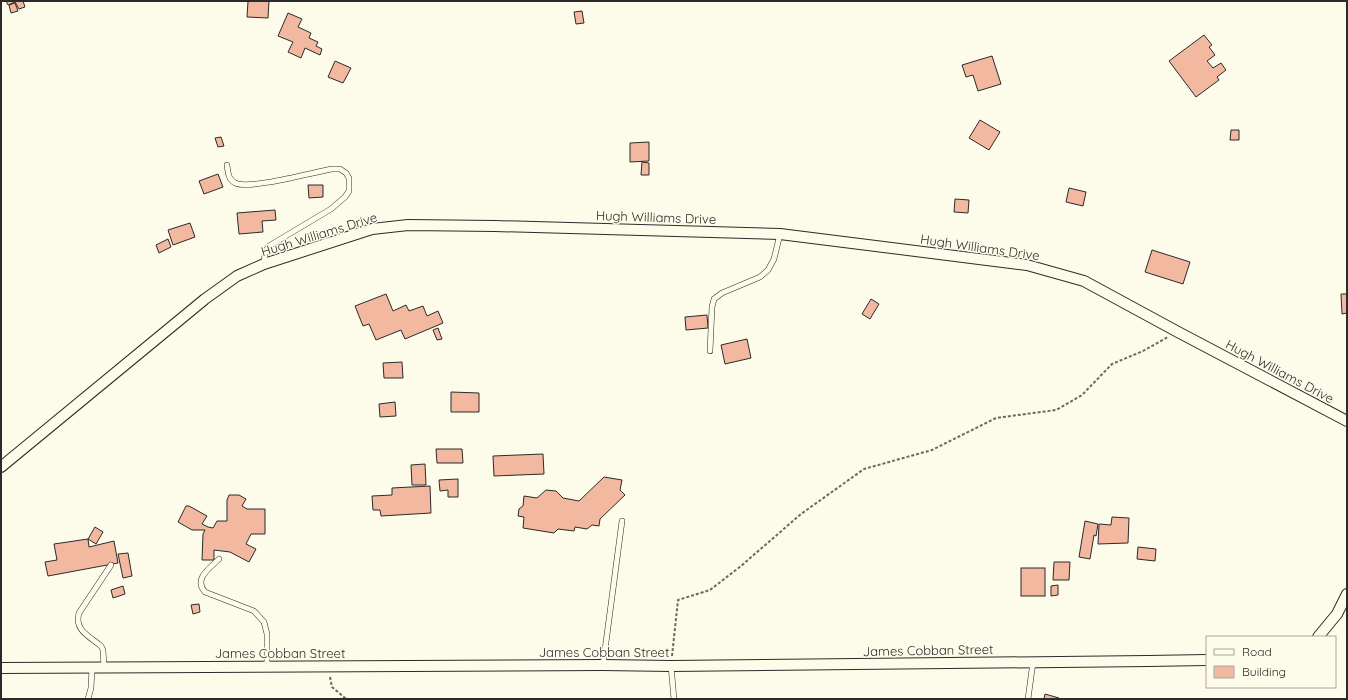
<svg xmlns="http://www.w3.org/2000/svg" width="1348" height="700" viewBox="0 0 1348 700" font-family="Quicksand,sans-serif">
<style>
.building{fill:#f2b8a0;stroke:#2b2b2b}
.lines{fill:none;stroke-linecap:round;stroke-linejoin:round}
.lane-casing{stroke:#2b2b2b;stroke-width:6}
.street-casing{stroke:#2b2b2b;stroke-width:12}
.path{stroke:#6a6964;stroke-width:2;stroke-dasharray:3 2;stroke-linecap:butt}
.lane{stroke:#fdfbea;stroke-width:5}
.street{stroke:#fdfbea;stroke-width:10}
.labels{text-anchor:middle;stroke-width:3;stroke-linejoin:round;paint-order:stroke}
.street-label{font-size:13px;fill:#2b2b2b;stroke:#fdfbea}
</style>
<rect width="100%" height="100%" fill="#fdfbea"/>
<g class="building">
<path d="M6,1H23L25,7L19,9L15,2L8,5Z"/>
<path d="M248,1H269L268,18L247,17Z"/>
<path d="M15,3L18,11L11,13L9,5Z"/>
<path d="M582,11L584,23L576,24L574,12Z"/>
<path d="M288,13L302,19L298,27L311,33L309,38L318,42L316,46L322,49L320,55L305,48L301,58L288,52L293,42L278,36Z"/>
<path d="M1204,35L1212,45L1209,47L1215,55L1207,61L1213,68L1221,63L1226,70L1217,77L1219,80L1196,97L1169,61Z"/>
<path d="M992,56L1001,84L978,91L973,75L966,77L962,65Z"/>
<path d="M335,61L351,68L343,83L328,77Z"/>
<path d="M980,120L1000,132L989,150L969,138Z"/>
<path d="M1231,130H1239V140H1230Z"/>
<path d="M221,137L224,146L218,147L215,138Z"/>
<path d="M649,142V161L630,162V143Z"/>
<path d="M642,162L649,163V175H641Z"/>
<path d="M218,174L223,187L204,194L199,181Z"/>
<path d="M308,185H323V197L309,198Z"/>
<path d="M1069,188L1086,192L1083,206L1066,202Z"/>
<path d="M955,199L969,200L968,213L954,212Z"/>
<path d="M275,210L276,220L262,221L263,232L239,234L237,213Z"/>
<path d="M190,223L195,237L173,245L168,230Z"/>
<path d="M168,239L171,247L159,253L156,245Z"/>
<path d="M1152,250L1190,262L1183,284L1145,272Z"/>
<path d="M386,294L393,311L406,305L409,311L423,306L427,316L438,311L443,323L405,339L401,330L376,340L369,324L363,326L355,306Z"/>
<path d="M1341,294H1347V313L1342,314Z"/>
<path d="M871,299L879,304L870,319L862,314Z"/>
<path d="M707,315L708,328L686,330L685,317Z"/>
<path d="M438,328L442,339L437,340L433,330Z"/>
<path d="M747,339L751,358L725,364L721,345Z"/>
<path d="M402,362L403,378H384L383,363Z"/>
<path d="M451,392L479,393V412H451Z"/>
<path d="M395,402L396,416L380,417L379,404Z"/>
<path d="M436,449H462L463,463H437Z"/>
<path d="M543,454L544,474L494,476L493,456Z"/>
<path d="M425,464L426,485H412L411,465Z"/>
<path d="M604,477L622,480L620,490L625,495L600,519L599,526L592,525L587,529L575,527L574,531L558,529L554,533L523,528L524,517L518,516L519,509L523,506L524,496L537,498L546,490L556,491L563,498L579,501Z"/>
<path d="M458,479V497H448V490L440,491L439,480Z"/>
<path d="M430,486L431,513L381,516L380,510H373L372,496L392,495V488Z"/>
<path d="M229,495H239L246,499L242,506L247,509H265V534H251L246,544L256,549L249,562L230,552L214,550V560H202L203,534L205,530H192L178,522L186,506H189L207,516L202,524L208,527L213,528L217,521H227V500Z"/>
<path d="M1112,517L1129,518L1128,543L1098,544L1099,524L1111,525Z"/>
<path d="M1085,521L1098,524L1096,536L1094,535L1090,559L1079,557Z"/>
<path d="M95,527L103,532L96,544L88,539Z"/>
<path d="M88,539L89,547L114,541L118,563L48,576L45,562L57,560L54,544Z"/>
<path d="M1138,547L1156,549L1155,561L1137,559Z"/>
<path d="M128,553L132,576L123,578L118,554Z"/>
<path d="M1054,562H1070L1069,580H1053Z"/>
<rect x="1021" y="568" width="24" height="28"/>
<path d="M1058,585V595L1051,596V586Z"/>
<path d="M123,586L125,594L113,598L111,590Z"/>
<path d="M199,604L200,612L193,614L191,605Z"/>
<path d="M1045,694L1059,698V699H1044Z"/>
</g>
<g class="lines">
<g class="lane-casing">
<g id="lane">
<path d="M227,165C228,172 228,179 235,183C249,190 314,172 332,169H340L346,173L349,178V191L345,197L331,209L269,246C264,251 265,257 264,264"/>
<path d="M710,351L712,307L714,299L722,293L760,277L768,270L774,259L780,234"/>
<path d="M219,559C210,568 193,579 205,592L254,611L264,622L267,634V666"/>
<path d="M603,665L622,521"/>
<path d="M671,666L674,699"/>
<path d="M104,667L103,650L101,646C89,636 74,630 79,613L111,565"/>
<path d="M88,699L91,688L92,668"/>
<path d="M1028,699L1033,662"/>
</g>
</g>
<g class="street-casing">
<g id="street">
<path d="M1,467L205,299L237,276L264,264L372,229L408,225L495,226L780,234L1027,265L1084,281L1178,332L1347,421"/>
<path d="M1318,637L1337,614L1347,594"/>
<path d="M1,668L603,665L671,666L1148,661L1207,660"/>
</g>
</g>
<g class="path">
<path d="M672,656L678,600L710,590L741,566L801,514L864,469L932,450L996,418L1056,410L1082,395L1112,364L1143,351L1168,337"/>
<path d="M330,677L332,687L346,699"/>
</g>
<use href="#lane" class="lane"/>
<use href="#street" class="street"/>
</g>
<g class="labels">
<g class="street-label">
<text transform="translate(656 217) rotate(2)" y="5">Hugh Williams Drive</text>
<text transform="translate(319 234) rotate(-17)" y="5">Hugh Williams Drive</text>
<text transform="translate(980 247) rotate(8)" y="5">Hugh Williams Drive</text>
<text transform="translate(1280 371) rotate(28)" y="5">Hugh Williams Drive</text>
<text transform="translate(928 650) rotate(-1)" y="5">James Cobban Street</text>
<text x="604" y="657">James Cobban Street</text>
<text x="280" y="658">James Cobban Street</text>
</g>
</g>
<rect width="1348" height="700" fill="none" stroke="#2b2b2b" stroke-width="4"/>
<rect x="1206" y="636" width="130" height="52" fill="#fdfbea" stroke="#a9a89e"/>
<rect x="1214" y="649" width="20" height="6" fill="#fdfbea" stroke="#a9a89e"/>
<text x="1242" y="656" font-size="12" fill="#2b2b2b">Road</text>
<rect x="1214" y="666" width="20" height="12" fill="#f2b8a0" stroke="#a9a89e"/>
<text x="1242" y="676" font-size="12" fill="#2b2b2b">Building</text>
</svg>
